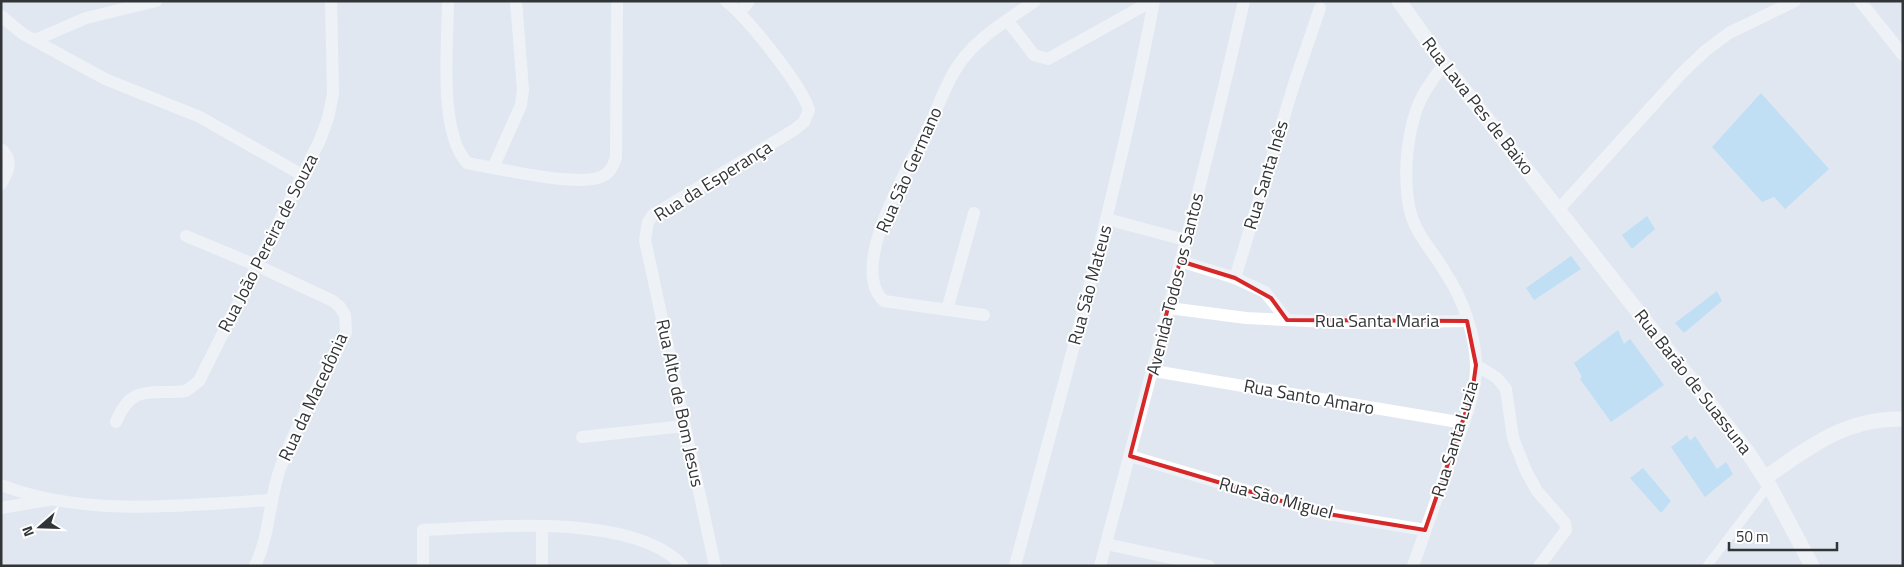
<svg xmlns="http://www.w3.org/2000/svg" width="1904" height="567" viewBox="0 0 1904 567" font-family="'Titillium Web',sans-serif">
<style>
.building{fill:#9ad4fa}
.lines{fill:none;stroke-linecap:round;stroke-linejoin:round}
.pedestrian{stroke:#fff;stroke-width:9}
.minor{stroke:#fff;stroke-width:12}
.tertiary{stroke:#fff;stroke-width:15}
.marked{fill:none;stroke:#d62828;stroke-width:4;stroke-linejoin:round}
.labels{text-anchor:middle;stroke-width:4;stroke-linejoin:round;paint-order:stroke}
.street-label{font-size:18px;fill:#323538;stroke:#fff}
</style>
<rect width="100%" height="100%" fill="#e0e7f0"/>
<g class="building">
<path d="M1761,93L1829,169L1785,209L1774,197L1762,202L1712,147Z"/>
<path d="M1647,216L1655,229L1632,249L1622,235Z"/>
<path d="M1571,256L1581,269L1534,300L1526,288Z"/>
<path d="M1717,291L1722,301L1684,333L1675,323Z"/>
<path d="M1618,330L1624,344L1630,339L1664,385L1611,422L1580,379L1582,377L1574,363Z"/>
<path d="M1687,435L1690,441L1695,436L1717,469L1726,462L1733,474L1705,497L1671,447Z"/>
<path d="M1643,468L1671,501L1661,513L1630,478Z"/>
</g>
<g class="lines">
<path class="pedestrian" d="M1707,566L1769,485"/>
<g class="minor">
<path d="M448,1C448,43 438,131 467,163L493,168L521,105L523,90L516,1"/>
<path d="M1860,1L1903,55"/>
<path d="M740,12L749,1"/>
<path d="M1,16L23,34L105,79L200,117L302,175"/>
<path d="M1007,20L1034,55L1048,59L1152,1"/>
<path d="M35,40L86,18L156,1"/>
<path d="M1,149C14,160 8,172 1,184"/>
<path d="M493,168C517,172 582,187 603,176C611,172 614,165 616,157L617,1"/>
<path d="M1559,209L1682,73L1705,51L1729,33L1795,1"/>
<path d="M1107,219L1185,240"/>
<path d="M186,236L258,266L333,301L340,307L345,315L346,332C324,376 298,420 281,466C268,501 271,532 255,566"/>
<path d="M1180,261L1235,278"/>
<path d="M1169,308L1246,318L1347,323L1467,321"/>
<path d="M947,310L974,213"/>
<path d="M984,315L884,301C847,268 909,167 926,132C939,107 947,77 966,55C985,33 1012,17 1035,1"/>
<path d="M1287,320L1265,292L1235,278L1294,84L1320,8"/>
<path d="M1476,365L1497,378L1506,389L1513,438L1526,471L1537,491L1565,523L1566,530L1539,566"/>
<path d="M1154,371L1464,423"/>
<path d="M116,422C132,383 150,395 186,391L199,381L320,140L328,118L333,94L331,1"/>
<path d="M582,437L684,426"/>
<path d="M1130,456L1322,513L1425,530"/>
<path d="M1,485C87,518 182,505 271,500"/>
<path d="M1,508L48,500"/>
<path d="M1106,544L1209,566"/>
<path d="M423,566V530C492,527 633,512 683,566"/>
<path d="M542,566V526"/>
<path d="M715,566L645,240L648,222L653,215L794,130L804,122L809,110C802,86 747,17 726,1"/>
<path d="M1015,566C1065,378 1118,192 1154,1"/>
<path d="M1100,566C1150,378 1201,191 1244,1"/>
<path d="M1413,566C1426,529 1439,492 1452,455C1462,428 1477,394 1476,364C1475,333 1462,297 1445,272C1437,258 1426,245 1418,231C1399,198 1405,127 1423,95C1429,84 1437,74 1444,64"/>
</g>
<g class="tertiary">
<path d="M1399,1L1444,64L1747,451L1769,485L1812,566"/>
<path d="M1765,478C1809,447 1847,417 1903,419"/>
</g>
</g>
<path d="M0 0H1904V567H0ZM1180,261L1235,278L1271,298L1287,320L1467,321L1476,365L1472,394L1425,530L1322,513L1130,456Z" fill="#e0e7f0" fill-opacity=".55" fill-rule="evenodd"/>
<path class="marked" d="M1180,261L1235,278L1271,298L1287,320L1467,321L1476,365L1472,394L1425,530L1322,513L1130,456Z"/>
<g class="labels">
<g class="street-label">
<text transform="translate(1478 106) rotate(52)" y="6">Rua Lava Pes de Baixo</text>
<text transform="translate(909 170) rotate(-66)" y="6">Rua São Germano</text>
<text transform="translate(1266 175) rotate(-73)" y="6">Rua Santa Inês</text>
<text transform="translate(713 181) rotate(-32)" y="6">Rua da Esperança</text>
<text transform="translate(268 243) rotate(-63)" y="6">Rua João Pereira de Souza</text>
<text transform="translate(1175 284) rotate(-76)" y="6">Avenida Todos os Santos</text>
<text transform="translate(1090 285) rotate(-75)" y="6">Rua São Mateus</text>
<text x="1377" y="327">Rua Santa Maria</text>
<text transform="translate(1693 382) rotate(52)" y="6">Rua Barão de Suassuna</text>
<text transform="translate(313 397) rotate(-65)" y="6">Rua da Macedônia</text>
<text transform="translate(1309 397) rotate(10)" y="6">Rua Santo Amaro</text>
<text transform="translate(680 403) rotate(78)" y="6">Rua Alto de Bom Jesus</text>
<text transform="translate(1455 439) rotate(-73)" y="6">Rua Santa Luzia</text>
<text transform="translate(1276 498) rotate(15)" y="6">Rua São Miguel</text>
</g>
</g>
<rect width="1904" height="567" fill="none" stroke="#323538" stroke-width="5"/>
<g transform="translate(40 527) rotate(250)" stroke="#ffffff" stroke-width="4" paint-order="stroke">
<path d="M0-4L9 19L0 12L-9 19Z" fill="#323538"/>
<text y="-8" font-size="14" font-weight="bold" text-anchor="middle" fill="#323538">N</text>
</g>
<path d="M1729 542v8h108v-8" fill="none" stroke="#323538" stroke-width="2.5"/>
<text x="1736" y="542" font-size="15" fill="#323538" stroke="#ffffff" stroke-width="4" paint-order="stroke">50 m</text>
</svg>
